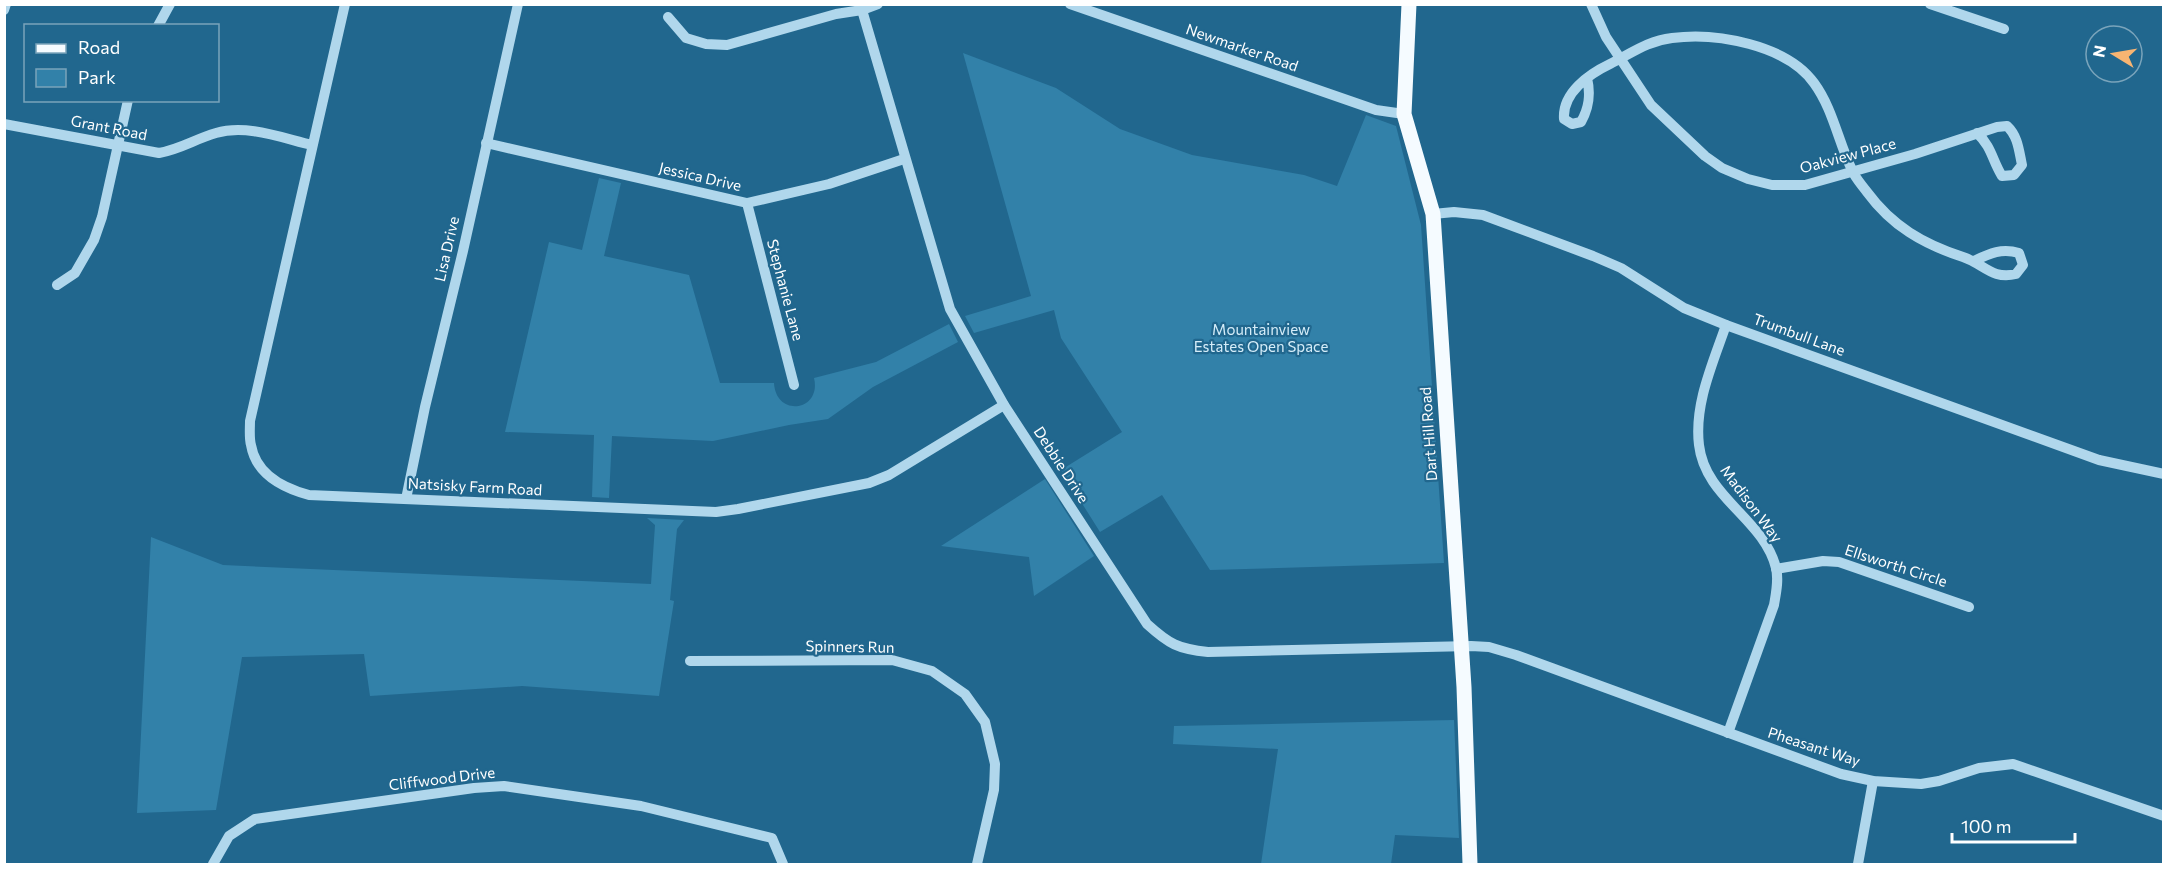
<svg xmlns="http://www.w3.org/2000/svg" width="2168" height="869" viewBox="0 0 2168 869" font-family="Commissioner,sans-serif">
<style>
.green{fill:#3281a9}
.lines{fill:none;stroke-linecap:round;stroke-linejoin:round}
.minor{stroke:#b0d7ec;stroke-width:10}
.major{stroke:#f5fbff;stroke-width:15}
.labels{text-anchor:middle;stroke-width:4.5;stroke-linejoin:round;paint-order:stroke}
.street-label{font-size:15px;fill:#fff;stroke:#21678e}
.park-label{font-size:15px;fill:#d5edf9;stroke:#21678e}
</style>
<rect width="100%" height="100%" fill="#21678e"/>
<g class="green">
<path d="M963,53L1056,88L1120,129L1192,155L1304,175L1337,186L1366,115L1396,126L1421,225L1444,563L1210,570L1162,495L1100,532L1061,470L1122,432L1061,338L1054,310L974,333L965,316L1031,296Z"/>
<path d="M599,178L621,183L604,256L689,275L720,383H774C776,418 822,411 814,378L876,362L949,324L958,342L873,387L828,419L789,425L713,441L612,436L609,498L592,497L594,435L505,432L549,242L582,250Z"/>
<path d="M1045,479L1094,556L1034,596L1029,557L941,546Z"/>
<path d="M647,518L684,520L677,529L670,600L674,601L659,696L522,686L370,696L364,654L242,657L216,810L137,813L151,537L223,565L651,584L655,525Z"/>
<path d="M1454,720L1459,838L1395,835L1391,864H1261L1278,749L1173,744L1174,726Z"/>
</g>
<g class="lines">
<g class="minor">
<path d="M345,4L250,421C250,429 249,438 251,445C256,475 283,488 309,495L716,512L738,509L869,483L889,475L1004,405"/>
<path d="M1070,4L1376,110L1404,114"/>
<path d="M1591,4L1606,37L1651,105L1705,156L1722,168L1748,179L1772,185H1805L1915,154L1997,127L2007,126C2018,136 2019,151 2022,165L2014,175L2002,176C1992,160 1992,147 1977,133"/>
<path d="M1930,4L2004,29"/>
<path d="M4,10L6,4"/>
<path d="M862,10L950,309L1004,405L1147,624C1169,644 1178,649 1208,652L1471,646L1489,647L1516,655L1841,774L1873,781L1921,784L1939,781L1979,768L2013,764L2164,816"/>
<path d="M668,17L686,38L706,44L727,45L836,14L862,10L878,4"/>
<path d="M158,26L170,4"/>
<path d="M1587,78C1591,95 1589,108 1581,122L1572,124L1564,119C1562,93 1589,74 1610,64C1632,53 1647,41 1672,38C1716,32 1787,45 1814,83C1833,109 1838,141 1852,170C1855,178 1862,185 1867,192C1892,226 1923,244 1963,257C1984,264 1992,280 2016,274L2023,265L2019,253C2002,248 1990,253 1974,261"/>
<path d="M4,124L159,153C181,149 195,139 216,133C247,124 282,138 312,145"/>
<path d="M486,143L747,203L829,184L904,159"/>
<path d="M747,203L794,385"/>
<path d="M1433,214L1454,212L1483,215L1593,256L1621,268L1684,308L1726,325L2099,460L2164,474"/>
<path d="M57,285L75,273L94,240L102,217L128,100"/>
<path d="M1726,325C1713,363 1694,404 1699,445C1705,498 1764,519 1776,568C1779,580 1776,593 1774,605L1728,733"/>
<path d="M406,499L425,407L463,251L518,4"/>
<path d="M1776,569L1823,561L1839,562L1969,607"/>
<path d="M690,661L892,660L932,671L965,694L985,722L995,764L994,790L977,864"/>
<path d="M213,864L229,836L255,819L474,788L504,786L641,806L772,838L783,864"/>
<path d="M1858,864L1873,781"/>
</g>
<path class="major" d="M1409,4L1404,114L1433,214L1464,687L1470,864"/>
</g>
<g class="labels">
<g class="street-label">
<text transform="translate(1242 48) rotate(19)" y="5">Newmarker Road</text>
<text transform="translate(109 128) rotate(11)" y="5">Grant Road</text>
<text transform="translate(1848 156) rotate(-15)" y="5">Oakview Place</text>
<text transform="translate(700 177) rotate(13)" y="5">Jessica Drive</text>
<text transform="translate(447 249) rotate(-77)" y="5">Lisa Drive</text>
<text transform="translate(785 290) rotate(75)" y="5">Stephanie Lane</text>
<text transform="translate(1799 335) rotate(20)" y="5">Trumbull Lane</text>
<text transform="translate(1429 434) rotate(-94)" y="5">Dart Hill Road</text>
<text transform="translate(1061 465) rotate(57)" y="5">Debbie Drive</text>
<text transform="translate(475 487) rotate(3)" y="5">Natsisky Farm Road</text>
<text transform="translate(1751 504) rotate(53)" y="5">Madison Way</text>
<text transform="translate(1896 566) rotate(18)" y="5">Ellsworth Circle</text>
<text transform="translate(850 647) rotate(1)" y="5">Spinners Run</text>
<text transform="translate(1814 747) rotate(18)" y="5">Pheasant Way</text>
<text transform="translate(442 779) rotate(-7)" y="5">Cliffwood Drive</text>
</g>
<g class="park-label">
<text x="1261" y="335">Mountainview<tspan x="1261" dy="17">Estates Open Space</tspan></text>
</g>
</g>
<rect width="2168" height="869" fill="none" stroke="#ffffff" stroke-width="12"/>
<rect x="24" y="24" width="195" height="78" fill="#21678e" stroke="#7aa4bb" stroke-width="1.5"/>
<rect x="36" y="44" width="30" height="9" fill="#f5fbff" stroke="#7aa4bb" stroke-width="1.5"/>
<text x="78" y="54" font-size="18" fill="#ffffff">Road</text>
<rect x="36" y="69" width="30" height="18" fill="#3281a9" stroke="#7aa4bb" stroke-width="1.5"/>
<text x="78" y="84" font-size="18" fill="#ffffff">Park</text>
<g transform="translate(2114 54) rotate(281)"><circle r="28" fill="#21678e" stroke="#7aa4bb" stroke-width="1.5"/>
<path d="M0-4.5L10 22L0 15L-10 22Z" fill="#f8b572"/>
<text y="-9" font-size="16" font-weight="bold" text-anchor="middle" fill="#ffffff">N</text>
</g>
<path d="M1952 833v9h123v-9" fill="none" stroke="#ffffff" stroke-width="3"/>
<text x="1961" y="833" font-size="18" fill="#ffffff" stroke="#21678e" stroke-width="4.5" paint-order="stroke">100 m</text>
</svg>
